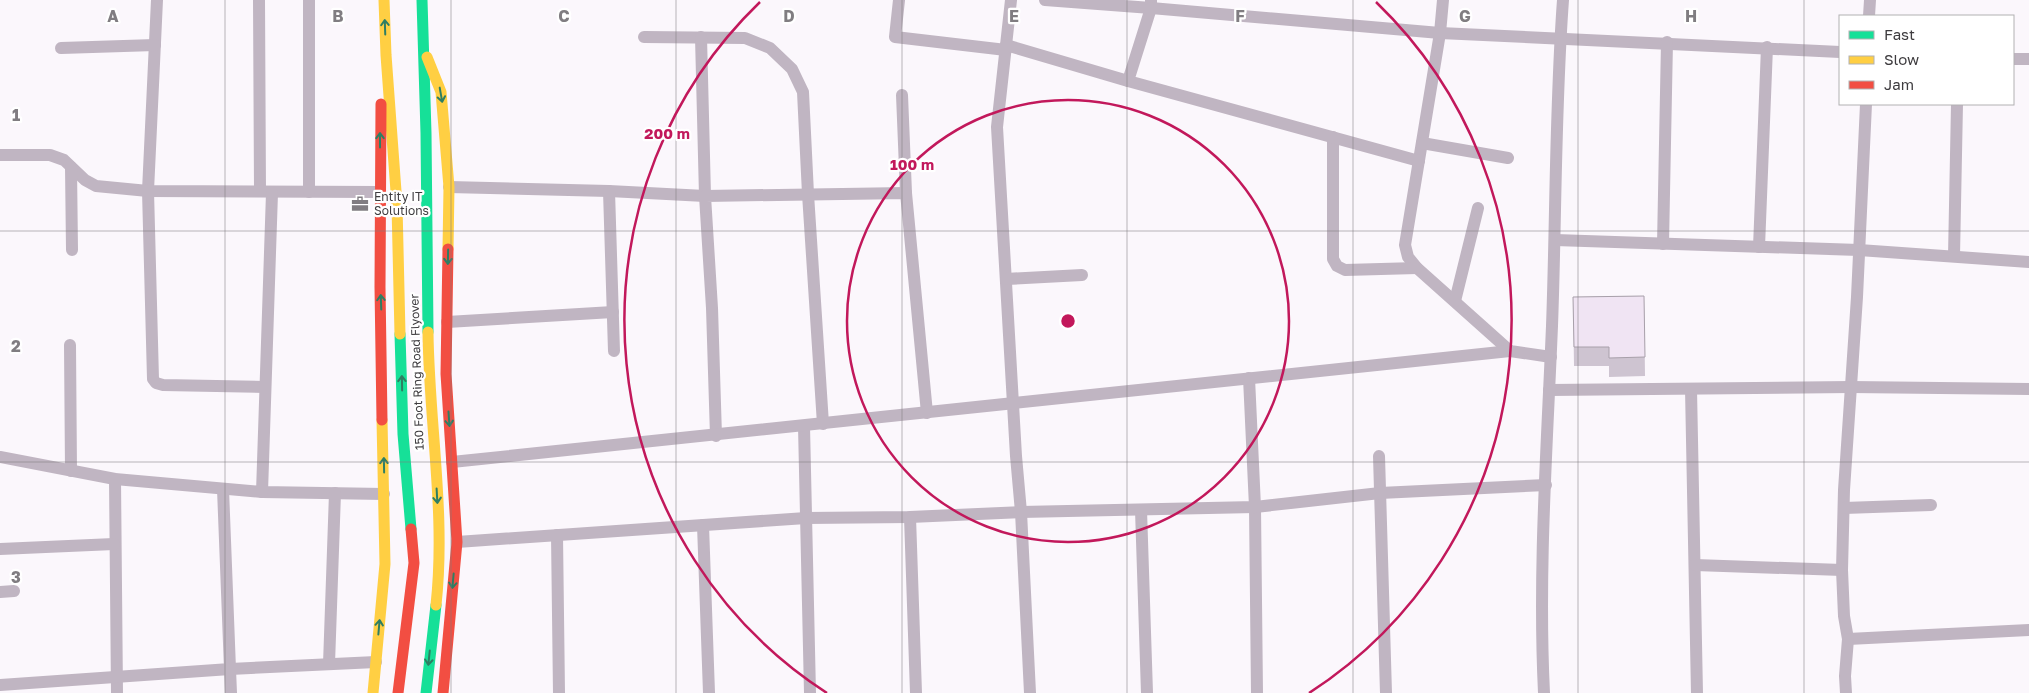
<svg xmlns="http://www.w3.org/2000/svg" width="2029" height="693" viewBox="0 0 2029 693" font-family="'Golos Text',sans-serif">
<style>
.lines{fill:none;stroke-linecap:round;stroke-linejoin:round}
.street{stroke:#c0b5c2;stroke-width:12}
.fast{stroke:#16e098;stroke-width:11}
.slow{stroke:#ffcf43;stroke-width:11}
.jam{stroke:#f24e42;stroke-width:11}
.wall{fill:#cec4d1}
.building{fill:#f0e4f3;stroke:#a8a0aa}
.oneway{stroke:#2e7e63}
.grid{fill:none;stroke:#807d81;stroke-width:1;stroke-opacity:0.55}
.ring{fill:none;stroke:#c2185b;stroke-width:2.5}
.labels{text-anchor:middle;stroke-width:4.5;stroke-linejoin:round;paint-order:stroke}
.poi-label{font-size:12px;fill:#3e3c3f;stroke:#fff;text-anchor:start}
.street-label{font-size:12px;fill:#3e3c3f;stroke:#fff}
.grid-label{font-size:16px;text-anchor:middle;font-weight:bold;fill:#807d81;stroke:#fff;stroke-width:4.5;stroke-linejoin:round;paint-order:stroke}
.centre{fill:#c2185b;stroke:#fff;stroke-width:2.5}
.ring-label{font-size:15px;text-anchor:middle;font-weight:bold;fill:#c2185b;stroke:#fff;stroke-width:4.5;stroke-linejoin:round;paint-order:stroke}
</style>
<rect width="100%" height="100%" fill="#fbf7fc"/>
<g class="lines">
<g class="street">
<path d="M157,0L148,191L153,379L156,383L163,385L265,387"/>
<path d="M259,0L260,191"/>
<path d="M899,0L895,37L1006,50"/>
<path d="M1011,0L997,127L1016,456L1021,512L1030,693"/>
<path d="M1045,0L1151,8V0"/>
<path d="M1443,0L1440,33L1405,245L1408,257L1417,268L1510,351L1551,357"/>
<path d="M1869,16L1870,0"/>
<path d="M644,37L745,38L770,48L792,69L803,92L808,194L823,424"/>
<path d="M1006,45L1128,81"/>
<path d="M61,48L155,45"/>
<path d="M2013,59H2029"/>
<path d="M902,95L906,193"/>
<path d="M1866,104L1857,297L1844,490L1842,570L1844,616L1848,639L2029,630"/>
<path d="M1333,137V259L1337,266L1345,270L1417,268"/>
<path d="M1422,143L1508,158"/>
<path d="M0,155H50L64,160L85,180L96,186L148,191L380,192"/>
<path d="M1419,161L1128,81L1151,8L1440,33L1840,52"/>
<path d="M71,167L72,250"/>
<path d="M449,187L609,191L705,196L701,37"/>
<path d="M609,191L614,351"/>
<path d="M309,192V0"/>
<path d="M1555,240L1859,250L2029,262"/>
<path d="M1663,244L1667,42"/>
<path d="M1759,247L1767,47"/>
<path d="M1954,256L1957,104"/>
<path d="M1006,279L1082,275"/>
<path d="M1455,301L1478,208"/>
<path d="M447,322L613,312"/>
<path d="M70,345L71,471"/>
<path d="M1249,378L1255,507L1257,693"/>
<path d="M1691,389L1697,693"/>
<path d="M1549,390L1851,387L2029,389"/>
<path d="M804,426L810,693"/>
<path d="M716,436L712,308L705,196L906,193L927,413"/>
<path d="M1379,456L1386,693"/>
<path d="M0,457L115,479L262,492L384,494"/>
<path d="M452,462L1510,351"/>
<path d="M115,479L117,693"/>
<path d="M262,492L272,193"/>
<path d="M1844,508L1931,505"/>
<path d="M1141,510L1147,693"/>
<path d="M910,517L916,693"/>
<path d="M703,525L709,693"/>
<path d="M557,535L559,693"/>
<path d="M457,542L806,518L910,517L1021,512L1255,507L1380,493L1546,485"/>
<path d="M0,549L114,544"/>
<path d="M1695,565L1842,570"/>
<path d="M0,592L14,591"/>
<path d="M329,664L335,493"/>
<path d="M0,685L230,669L223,489"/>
<path d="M231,693L230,669L376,662"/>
<path d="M1544,693C1538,571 1547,448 1552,326C1556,217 1555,108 1563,0"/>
<path d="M1846,693L1845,676L1848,639"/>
</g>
<g class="fast">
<path d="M422,0L426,133L428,332"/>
<path d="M400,334L403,434L411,529"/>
<path d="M426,693L436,605"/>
</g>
<g class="slow">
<path d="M384,0L386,55L397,205L400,334"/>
<path d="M427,57L441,92L449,187L448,249"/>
<path d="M428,332C429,423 446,514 436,605"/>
<path d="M373,693L385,564L382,420"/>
</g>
<g class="jam">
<path d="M381,104L380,287L382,420"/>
<path d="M398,693L414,563L411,529"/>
<path d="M443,693L457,542L446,374L448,249"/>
</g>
</g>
<path class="wall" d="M1644,296L1645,376L1609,377V366H1574L1573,297Z"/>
<path class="building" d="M1644,296L1645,357L1609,358V347H1574L1573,297Z"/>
<defs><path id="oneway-shaft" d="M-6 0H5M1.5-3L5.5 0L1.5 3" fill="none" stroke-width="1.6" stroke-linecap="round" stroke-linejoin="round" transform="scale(1.25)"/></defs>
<g class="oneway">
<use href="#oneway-shaft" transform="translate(385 27) rotate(-92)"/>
<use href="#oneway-shaft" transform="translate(441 95) rotate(80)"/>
<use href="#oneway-shaft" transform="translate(380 140) rotate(-90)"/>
<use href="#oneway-shaft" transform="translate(448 257) rotate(91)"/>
<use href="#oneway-shaft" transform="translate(381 302) rotate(-92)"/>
<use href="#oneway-shaft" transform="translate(402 383) rotate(-91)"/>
<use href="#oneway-shaft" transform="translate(449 419) rotate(86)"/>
<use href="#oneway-shaft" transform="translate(384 465) rotate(-91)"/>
<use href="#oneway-shaft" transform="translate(437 496) rotate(87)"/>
<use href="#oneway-shaft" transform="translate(453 581) rotate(95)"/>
<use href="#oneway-shaft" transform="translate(379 627) rotate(-85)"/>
<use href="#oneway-shaft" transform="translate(429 658) rotate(96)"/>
</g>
<path class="grid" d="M225,0V693M451,0V693M676,0V693M902,0V693M1127,0V693M1353,0V693M1578,0V693M1804,0V693M0,231H2029M0,462H2029"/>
<g class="ring">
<circle cx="1068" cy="321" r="221"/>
<path d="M827 693A443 443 0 0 1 760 2M1376 2A443 443 0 0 1 1309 693"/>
</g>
<defs>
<g id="office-bare" transform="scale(1.35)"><path d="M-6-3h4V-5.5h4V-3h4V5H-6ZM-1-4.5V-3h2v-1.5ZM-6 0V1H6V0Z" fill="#807d81" stroke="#fff" stroke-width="2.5" paint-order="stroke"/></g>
</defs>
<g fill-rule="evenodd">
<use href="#office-bare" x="360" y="204"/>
</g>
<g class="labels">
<g class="poi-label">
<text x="374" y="201">Entity IT<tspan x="374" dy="14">Solutions</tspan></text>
</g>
<g class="street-label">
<text transform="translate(417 372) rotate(-92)" y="4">150 Foot Ring Road Flyover</text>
</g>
</g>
<g class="grid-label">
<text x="113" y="22">A</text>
<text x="338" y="22">B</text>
<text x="564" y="22">C</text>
<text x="789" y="22">D</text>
<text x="1014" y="22">E</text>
<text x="1240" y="22">F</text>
<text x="1465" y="22">G</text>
<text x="1691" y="22">H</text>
<text x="16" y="121">1</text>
<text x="16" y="352">2</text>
<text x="16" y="583">3</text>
</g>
<circle cx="1068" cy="321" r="8" class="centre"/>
<g class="ring-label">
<text x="667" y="139">200 m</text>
<text x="912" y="170">100 m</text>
</g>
<rect x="1839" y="15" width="175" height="90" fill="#ffffff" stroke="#b2b1b2"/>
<rect x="1849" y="31" width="25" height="8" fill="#16e098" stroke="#b2b1b2"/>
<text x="1884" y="40" font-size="15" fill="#3e3c3f">Fast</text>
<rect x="1849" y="56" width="25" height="8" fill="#ffcf43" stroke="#b2b1b2"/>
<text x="1884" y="65" font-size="15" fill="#3e3c3f">Slow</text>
<rect x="1849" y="81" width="25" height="8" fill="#f24e42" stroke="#b2b1b2"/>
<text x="1884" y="90" font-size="15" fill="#3e3c3f">Jam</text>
</svg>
